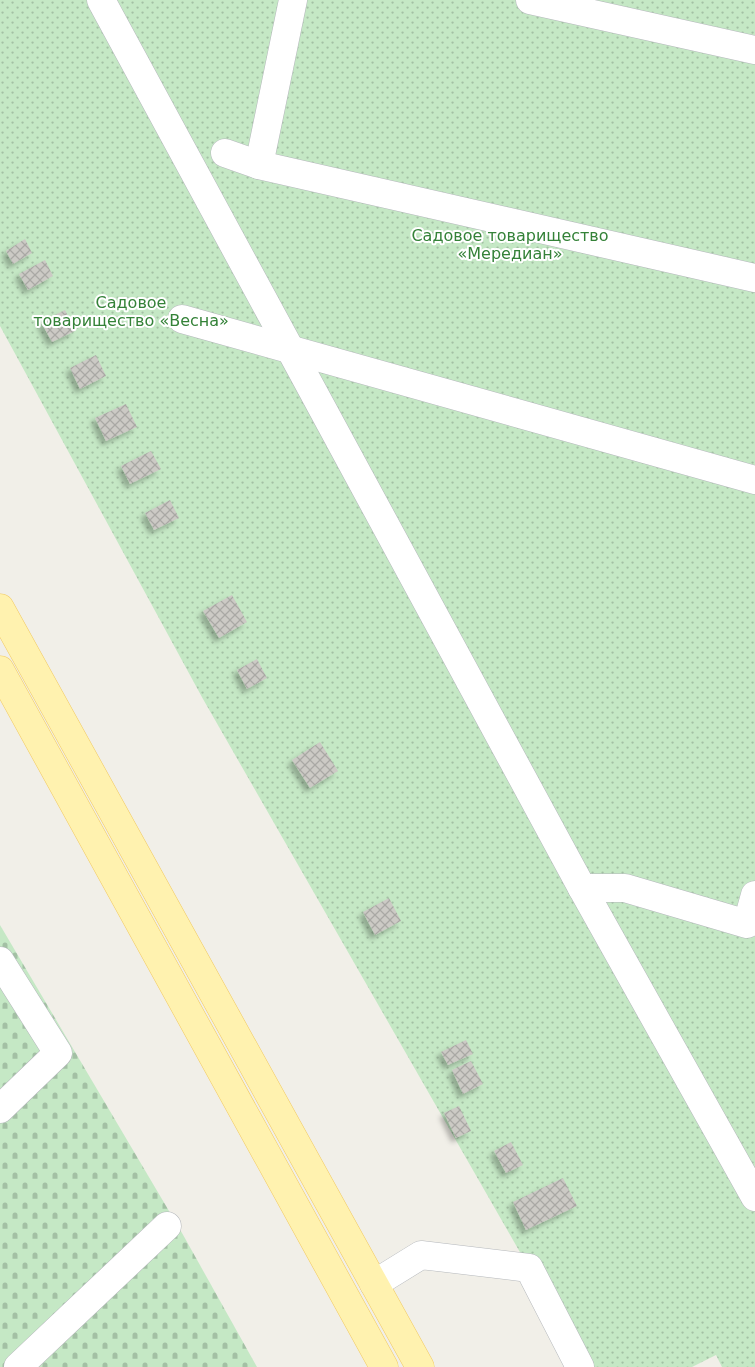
<svg xmlns="http://www.w3.org/2000/svg" width="755" height="1367" viewBox="0 0 755 1367" font-family="'DejaVu Sans',sans-serif">
<style>
.cemetery{fill:url(#cemetery-stones)}
.garden{fill:url(#garden-dots)}
.building{fill:url(#building-cross-hatch);filter:url(#shadow)}
.lines{fill:none;stroke-linecap:round;stroke-linejoin:round}
.minor-casing{stroke:#b5b8bc;stroke-width:29}
.major-casing{stroke:#f2c960;stroke-width:29}
.minor{stroke:#fff;stroke-width:28}
.major{stroke:#fff2af;stroke-width:28}
.labels{text-anchor:middle;stroke-width:4;stroke-linejoin:round;paint-order:stroke}
.park-label{font-size:16px;fill:#348238;stroke:#fff}
</style>
<defs>
<pattern id="cemetery-stones" width="16" height="16" patternUnits="userSpaceOnUse" patternTransform="scale(1.25)"><rect width="16" height="16" fill="#c5e8c5"/><path d="M2 7V4a2 2 0 0 1 4 0v3zM10 15v-3a2 2 0 0 1 4 0v3z" fill="#a3c0a4"/></pattern>
<pattern id="garden-dots" width="8" height="8" patternUnits="userSpaceOnUse" patternTransform="scale(1.25)"><rect width="8" height="8" fill="#c5e8c5"/><path d="M2 2h.1M6 6h.1" fill="none" stroke="#a3c0a4" stroke-width="1.8" stroke-linecap="round"/></pattern>
<pattern id="building-cross-hatch" width="8" height="8" patternUnits="userSpaceOnUse" patternTransform="scale(1.25)"><rect width="8" height="8" fill="#cccac5"/><path d="M0 0l8 8M0 8l8-8" fill="none" stroke="#a9a8a4"/></pattern>
<filter id="shadow"><feDropShadow dx="-4.5" dy="4.5" stdDeviation="2.5" flood-color="#0004"/></filter>
</defs>
<rect width="100%" height="100%" fill="#f1efe8"/>
<path class="cemetery" d="M0,925L182,1233L257,1367H0Z"/>
<path class="garden" d="M0,0H755V1367H722L716,1355L692,1367H580L529,1268L203,699L0,326Z"/>
<g class="building">
<path d="M25,239L32,253L13,264L6,251Z"/>
<path d="M45,260L53,276L28,290L19,274Z"/>
<path d="M65,310L75,331L52,342L41,322Z"/>
<path d="M96,355L106,376L80,389L70,368Z"/>
<path d="M126,404L137,427L106,441L95,418Z"/>
<path d="M151,451L161,469L130,484L121,466Z"/>
<path d="M170,500L179,518L154,530L145,513Z"/>
<path d="M232,595L247,622L219,638L203,611Z"/>
<path d="M257,659L267,678L247,689L237,670Z"/>
<path d="M320,742L338,771L310,788L292,760Z"/>
<path d="M389,898L401,921L375,935L363,912Z"/>
<path d="M466,1040L473,1054L448,1065L441,1052Z"/>
<path d="M471,1061L483,1084L463,1094L452,1070Z"/>
<path d="M459,1106L471,1131L456,1138L444,1113Z"/>
<path d="M511,1142L523,1165L506,1173L494,1151Z"/>
<path d="M563,1178L577,1206L526,1230L513,1202Z"/>
</g>
<g class="lines">
<g class="minor-casing">
<g id="minor">
<path d="M101,0L582,888L755,1197"/>
<path d="M530,0L755,50"/>
<path d="M225,153L259,165L755,278"/>
<path d="M259,165L293,0"/>
<path d="M182,319L755,480"/>
<path d="M582,888H625L747,924L755,895"/>
<path d="M0,961L58,1053L0,1109"/>
<path d="M374,1284L421,1255L529,1268L580,1367"/>
<path d="M18,1367L167,1226"/>
</g>
</g>
<g class="major-casing">
<g id="major">
<path d="M0,608L420,1367"/>
<path d="M0,670L384,1367"/>
</g>
</g>
<use href="#minor" class="minor"/>
<use href="#major" class="major"/>
</g>
<g class="labels">
<g class="park-label">
<text x="510" y="241">Садовое товарищество<tspan x="510" dy="18">«Мередиан»</tspan></text>
<text x="131" y="308">Садовое<tspan x="131" dy="18">товарищество «Весна»</tspan></text>
</g>
</g>
</svg>
